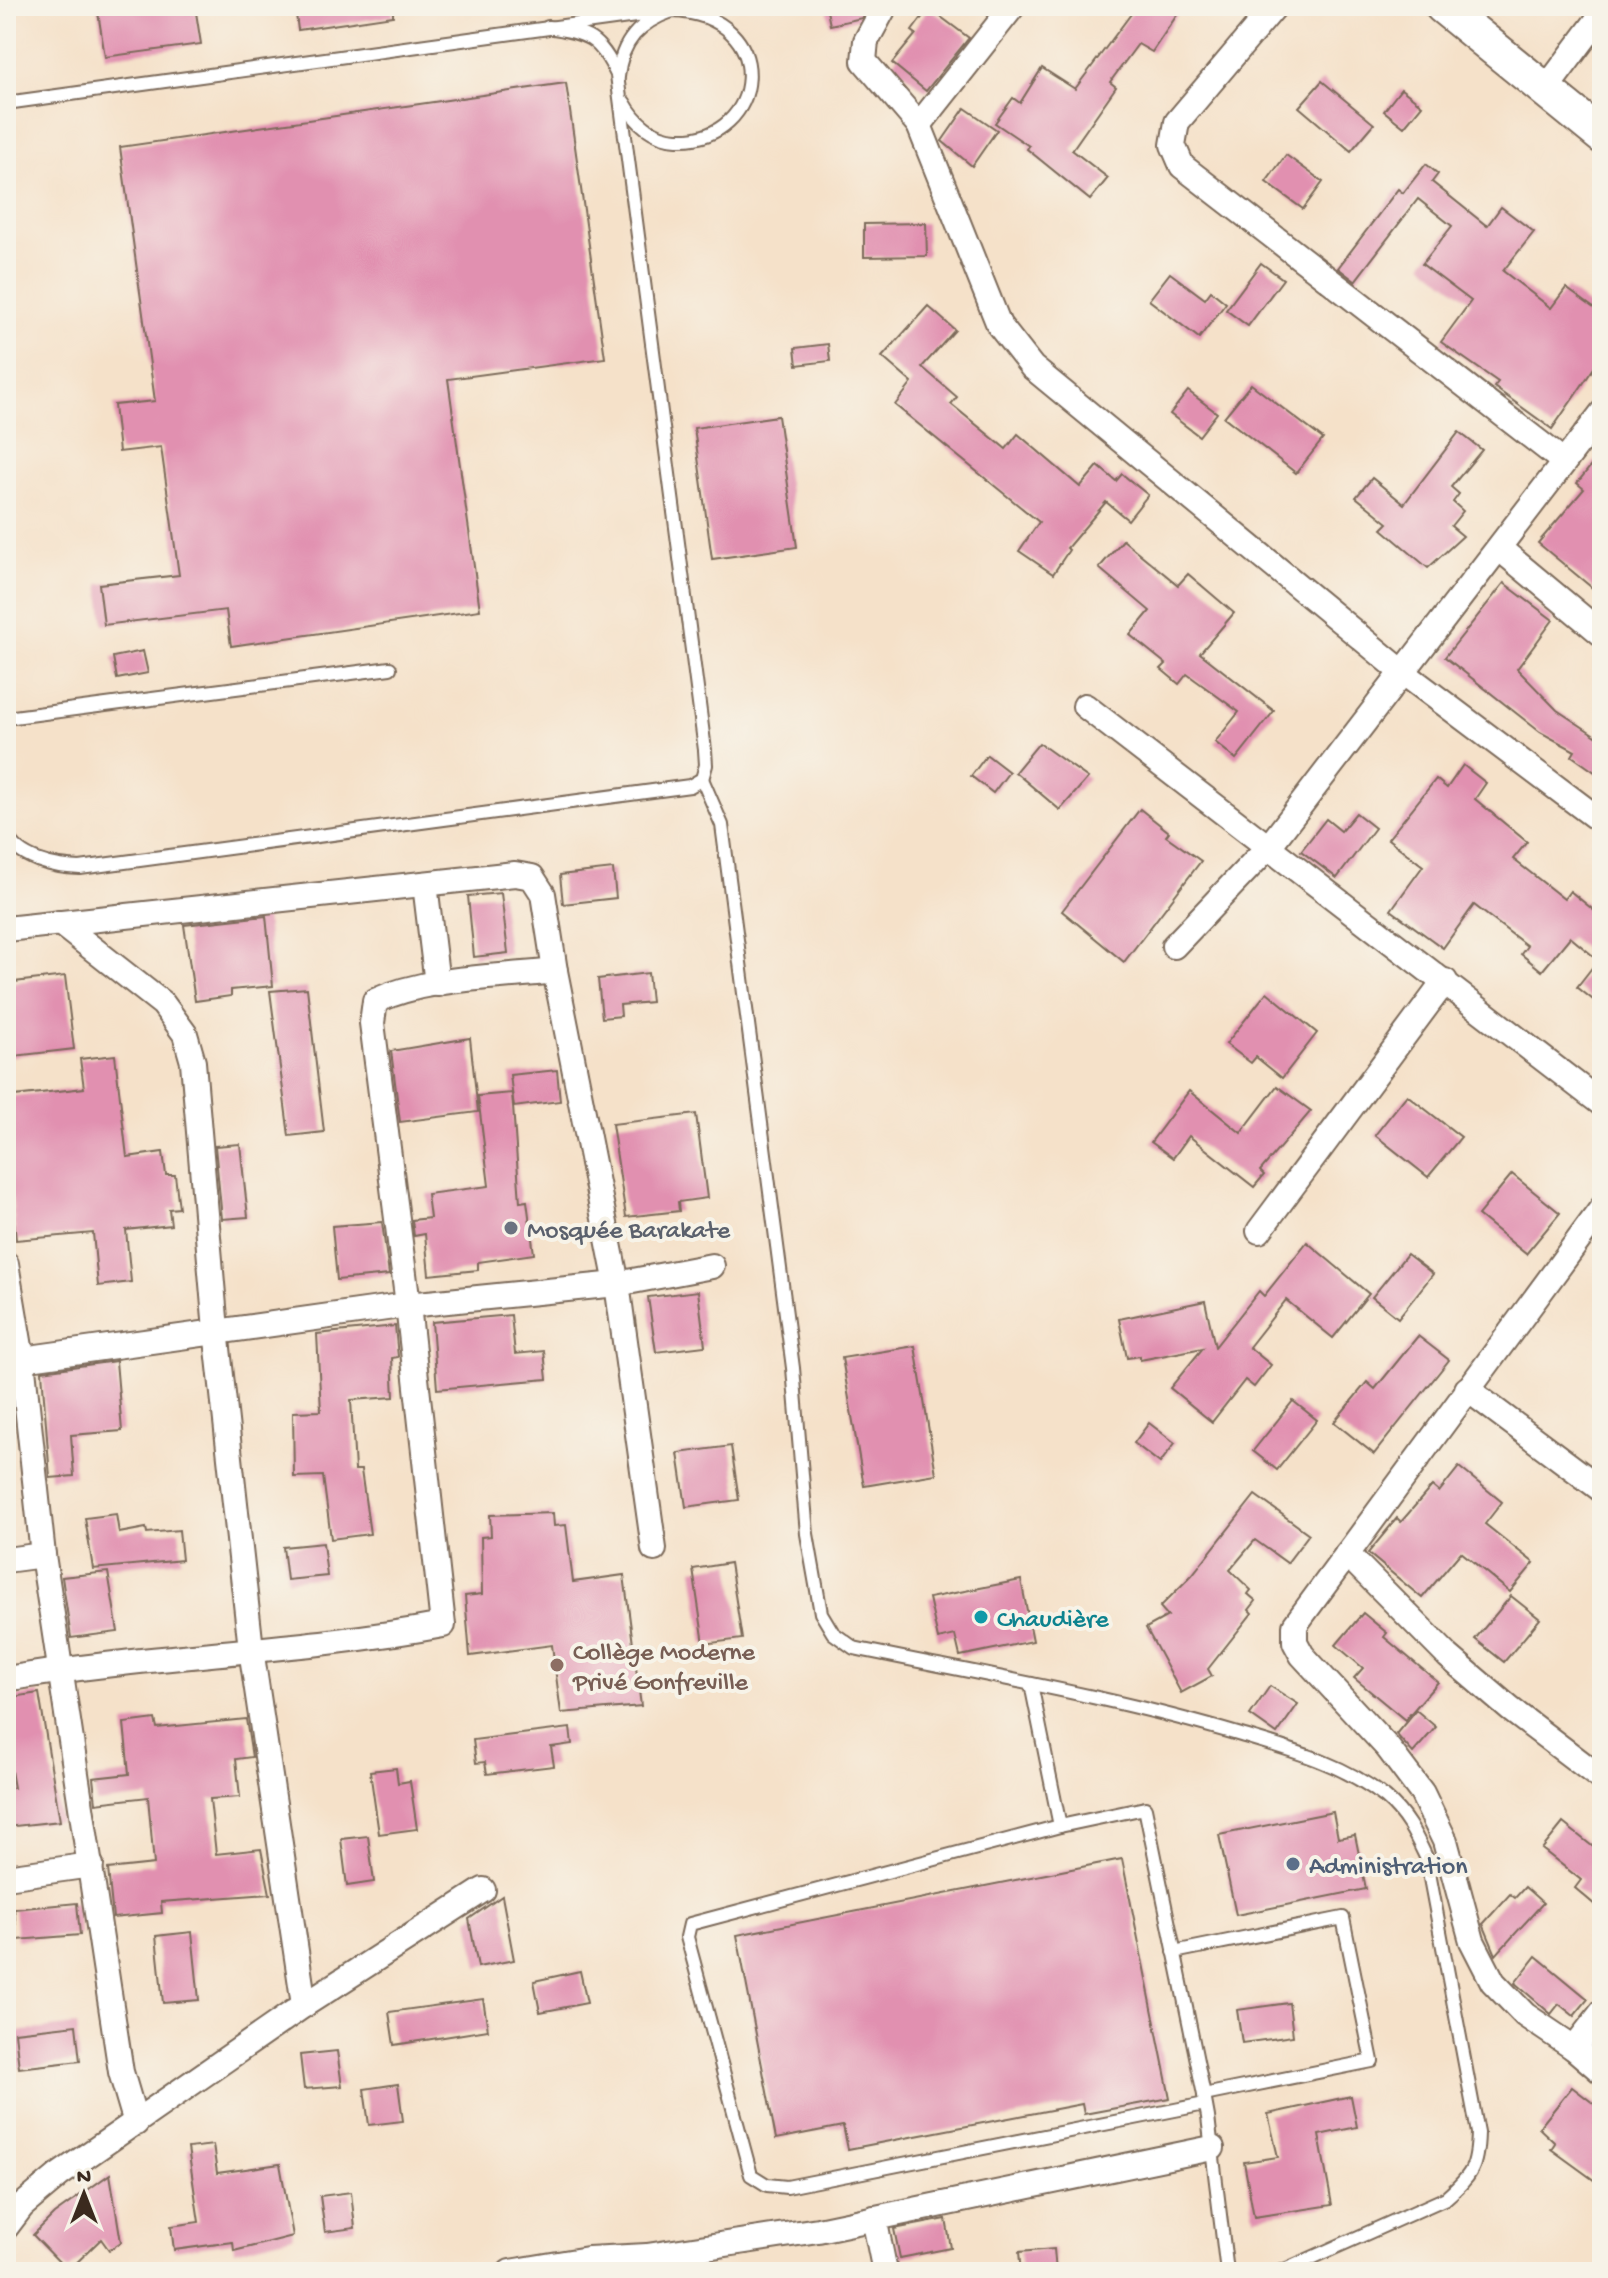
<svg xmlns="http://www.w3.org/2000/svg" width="1608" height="2278" viewBox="0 0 1608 2278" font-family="'Gochi Hand',sans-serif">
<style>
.building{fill:#e190b0}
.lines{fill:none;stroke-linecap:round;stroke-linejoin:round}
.lane-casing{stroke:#7c6a5a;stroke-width:16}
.street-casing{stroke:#7c6a5a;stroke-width:28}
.secondary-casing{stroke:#7c6a5a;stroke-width:38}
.lane{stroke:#fff;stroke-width:12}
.street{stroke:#fff;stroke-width:24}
.secondary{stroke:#fff;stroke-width:34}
.worship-dot{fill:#6b7280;stroke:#f7f3e8;stroke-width:3}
.culture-dot{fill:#0f9aa8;stroke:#f7f3e8;stroke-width:3}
.education-dot{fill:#8d6e63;stroke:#f7f3e8;stroke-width:3}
.service-dot{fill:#5c6f8a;stroke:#f7f3e8;stroke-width:3}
.labels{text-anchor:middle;stroke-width:8;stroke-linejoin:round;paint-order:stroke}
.worship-label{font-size:26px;fill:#5b616d;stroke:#f7f3e8;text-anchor:start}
.culture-label{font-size:26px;fill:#0d838f;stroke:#f7f3e8;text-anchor:start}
.education-label{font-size:26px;fill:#785e54;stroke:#f7f3e8;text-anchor:start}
.service-label{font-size:26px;fill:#4e5e75;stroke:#f7f3e8;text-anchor:start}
</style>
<rect width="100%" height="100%" fill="#f7f3e8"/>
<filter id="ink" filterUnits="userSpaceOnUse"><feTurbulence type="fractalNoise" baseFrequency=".0125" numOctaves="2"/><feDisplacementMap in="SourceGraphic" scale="16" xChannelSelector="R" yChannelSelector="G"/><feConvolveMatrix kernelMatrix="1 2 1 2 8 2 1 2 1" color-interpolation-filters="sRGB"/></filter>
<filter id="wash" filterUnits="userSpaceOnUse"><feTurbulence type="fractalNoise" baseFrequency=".006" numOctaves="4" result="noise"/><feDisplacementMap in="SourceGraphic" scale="32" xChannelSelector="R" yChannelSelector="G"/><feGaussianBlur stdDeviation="1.8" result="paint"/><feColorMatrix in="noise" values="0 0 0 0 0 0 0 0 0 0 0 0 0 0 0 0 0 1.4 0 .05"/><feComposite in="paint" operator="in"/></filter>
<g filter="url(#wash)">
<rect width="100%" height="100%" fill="#f5e1c9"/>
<g id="blocks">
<g class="building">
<path d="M97,6H195L201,44L105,57Z"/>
<path d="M295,6H393V16L298,30Z"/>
<path d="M826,6H868L862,18L830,25Z"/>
<path d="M1137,6H1183L1152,52L1138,44L1110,82L1116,87L1072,150L1108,178L1090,200L1027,149L1029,146L995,123L1013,98L1020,103L1042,68L1075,89Z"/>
<path d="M929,8L969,38L926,91L892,63L916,34L912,31Z"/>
<path d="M1322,81L1374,124L1351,151L1299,107Z"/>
<path d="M566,83L605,358L448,379L480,610L231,646L226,610L104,625L99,584L179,575L161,447L119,452L114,405L155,401L120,147Z"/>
<path d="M1401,89L1422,105L1404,127L1384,111Z"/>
<path d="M965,108L997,130L972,166L942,141Z"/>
<path d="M1286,155L1323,182L1303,209L1266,182Z"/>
<path d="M1426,164L1438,174L1432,182L1487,226L1501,207L1534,232L1503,271L1551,308L1566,288L1602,314V356L1552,429L1494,387L1498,382L1441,342L1471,301L1422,264L1452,226L1418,199L1355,281L1338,268L1398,189L1403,193Z"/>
<path d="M926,223L927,256L864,257V224Z"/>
<path d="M1261,263L1283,279L1248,326L1226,310Z"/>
<path d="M1170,273L1205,299L1211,291L1226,303L1199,338L1149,300Z"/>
<path d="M928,306L955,330L922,367L957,397L951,404L1006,449L1018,434L1080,487L1098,466L1116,481L1122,474L1148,495L1128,520L1106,502L1067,548L1069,550L1053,574L1019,551L1039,522L895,405L912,383L882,357Z"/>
<path d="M828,344L830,361L797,365L795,348Z"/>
<path d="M1251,384L1323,439L1296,473L1224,417Z"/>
<path d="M1188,391L1217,413L1199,436L1170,414Z"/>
<path d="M778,416L797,547L712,559L694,428Z"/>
<path d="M1459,432L1482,450L1451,487L1459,494L1453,502L1463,511L1451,526L1463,536L1428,568L1382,529L1388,523L1356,497L1372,478L1404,504Z"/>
<path d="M1602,452V596L1538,543L1584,489L1577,483Z"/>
<path d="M1123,540L1178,585L1188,574L1234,613L1200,653L1274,711L1236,759L1215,742L1239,712L1187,674L1179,684L1161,669L1166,664L1130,635L1150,611L1099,568Z"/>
<path d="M1504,583L1553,620L1517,669L1557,710L1602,740V777L1572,756L1575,751L1540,732L1445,657Z"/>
<path d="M143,651L148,673L117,679L113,657Z"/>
<path d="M1039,743L1088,778L1060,810L1015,772Z"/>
<path d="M987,755L1009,772L993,793L971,776Z"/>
<path d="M1463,765L1486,783L1475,799L1527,842L1513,859L1564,899L1570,891L1602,917V1007L1577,987L1598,960L1570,937L1542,971L1521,954L1527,946L1474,905L1443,948L1391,910L1423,866L1388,839L1436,779L1447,788Z"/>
<path d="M1140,809L1169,832L1166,836L1201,861L1124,962L1062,911Z"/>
<path d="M1356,813L1375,828L1337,878L1301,851L1326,819L1341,831Z"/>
<path d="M613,869L616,898L563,904L560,875Z"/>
<path d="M501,893L508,953L474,957L468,896Z"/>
<path d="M266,916L273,986L231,990V996L195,1001L184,925Z"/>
<path d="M648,973L651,1002L620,1005L621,1016L602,1018L598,979Z"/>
<path d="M65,976L74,1049L6,1057V983Z"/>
<path d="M307,988L324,1132L289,1136L270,991Z"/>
<path d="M1267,992L1317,1033L1282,1078L1256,1057L1251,1063L1226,1044Z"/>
<path d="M470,1038L478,1112L400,1122L391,1051Z"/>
<path d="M115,1055L127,1157L163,1152L166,1175H175L179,1208L169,1209L171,1225L126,1230L131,1282L98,1286L93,1233L16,1240L6,1142V1097L84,1088L80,1059Z"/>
<path d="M557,1070L560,1101L514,1107L510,1075Z"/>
<path d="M1277,1086L1311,1111L1260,1171L1264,1175L1254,1187L1189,1136L1173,1158L1151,1142L1189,1091L1241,1133Z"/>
<path d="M512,1093L520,1202L527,1201L534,1254L478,1262V1270L429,1275L425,1234L414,1236L412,1220L430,1218L427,1194L489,1186L478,1096Z"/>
<path d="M1407,1095L1461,1137L1428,1177L1375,1135Z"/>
<path d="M696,1114L707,1198L678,1202L679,1211L626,1217L612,1124Z"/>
<path d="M240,1144L248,1217L222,1219L215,1146Z"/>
<path d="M1512,1174L1560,1213L1526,1254L1478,1215Z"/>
<path d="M382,1222L389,1275L337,1280L332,1226Z"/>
<path d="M1307,1242L1369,1294L1333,1338L1286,1300L1249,1347L1271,1365L1254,1387L1245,1380L1212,1422L1170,1388L1203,1348L1140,1360V1356L1127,1358L1119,1319L1205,1301L1215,1347L1259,1291L1264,1296Z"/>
<path d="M1407,1254L1433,1274L1398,1318L1372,1297Z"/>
<path d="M698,1291L705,1346L656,1352L648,1297Z"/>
<path d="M511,1315L515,1354L544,1351L547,1379L437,1389L432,1322Z"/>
<path d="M395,1326L398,1357L392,1358L394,1397L351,1400L355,1470H361L370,1534L331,1539L323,1476L294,1477L293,1412L321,1411L317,1334Z"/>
<path d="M1418,1336L1449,1360L1374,1454L1334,1422L1367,1382L1375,1389Z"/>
<path d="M915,1346L936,1474L864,1486L842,1358Z"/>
<path d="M116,1361L122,1431L71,1435L74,1476L50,1478L42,1371Z"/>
<path d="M1293,1401L1317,1420L1277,1470L1253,1451Z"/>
<path d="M1149,1423L1175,1443L1160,1463L1134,1443Z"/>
<path d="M731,1446L739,1500L686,1507L678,1453Z"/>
<path d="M1459,1467L1502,1502L1485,1524L1534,1563L1510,1592L1461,1552L1422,1598L1368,1553L1397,1518L1401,1522L1432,1486L1439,1492Z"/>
<path d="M1255,1495L1309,1534L1287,1563L1255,1540L1230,1570L1251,1590L1248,1594L1256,1601L1249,1610L1252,1613L1208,1669L1212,1676L1181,1693L1146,1628L1168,1616L1160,1607L1192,1575Z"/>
<path d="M553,1513L554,1526L566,1525L573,1582L624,1575L641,1706L561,1713L552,1645L470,1656L465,1596L482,1594L481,1537L491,1536L490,1515Z"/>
<path d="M116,1514L119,1533L146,1528L147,1533L179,1530L182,1560L93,1569L85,1518Z"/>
<path d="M323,1543L327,1576L287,1580L283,1547Z"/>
<path d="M730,1563L742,1639L704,1644L693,1569Z"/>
<path d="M108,1572L118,1632L71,1638L62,1577Z"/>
<path d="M1021,1580L1033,1641L960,1656L955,1635L938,1639L929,1598Z"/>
<path d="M1511,1596L1540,1619L1504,1662L1475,1639Z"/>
<path d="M1363,1613L1387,1633L1384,1637L1438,1682L1405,1720L1354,1678L1363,1668L1336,1645Z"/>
<path d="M1270,1686L1298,1704L1277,1734L1250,1715Z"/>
<path d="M39,1693L60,1821L6,1827V1789L14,1788L6,1742V1698Z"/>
<path d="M1416,1710L1436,1727L1413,1753L1396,1734Z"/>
<path d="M155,1719L157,1728L246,1719L252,1757L236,1759L240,1797L210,1799L216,1854L261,1849L270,1894L161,1902L162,1913L113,1918L108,1869L154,1864L148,1797L96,1803L93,1778L129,1774L124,1723Z"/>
<path d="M570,1728L572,1744L551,1747L554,1766L487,1774L485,1762L476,1763L473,1740Z"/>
<path d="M396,1768L398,1783L410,1781L417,1829L379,1834L370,1771Z"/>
<path d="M1333,1812L1338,1838L1355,1835L1366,1889L1236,1915L1219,1835Z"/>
<path d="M1563,1823L1602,1854V1911L1575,1888L1581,1880L1542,1849Z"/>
<path d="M368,1836L374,1882L347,1886L341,1839Z"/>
<path d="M1122,1859L1170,2098L1084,2114L1082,2104L848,2149L843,2126L776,2139L737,1935Z"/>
<path d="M1525,1887L1543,1903L1496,1955L1483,1924L1510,1894L1515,1898Z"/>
<path d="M502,1896L514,1960L478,1967L469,1919Z"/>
<path d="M77,1903L80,1935L17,1940L14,1909Z"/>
<path d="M192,1932L199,2000L163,2003L156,1936Z"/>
<path d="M1536,1956L1588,1999L1574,2016L1559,2004L1551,2014L1515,1983Z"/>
<path d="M580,1971L587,2003L540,2012L534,1981Z"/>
<path d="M483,1999L488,2030L394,2045L389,2012Z"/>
<path d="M1289,2003L1293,2036L1242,2043L1237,2010Z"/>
<path d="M76,2025L80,2061L19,2068L15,2032Z"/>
<path d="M337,2051L342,2086L304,2089L300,2055Z"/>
<path d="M398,2084L403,2121L369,2125L364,2089Z"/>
<path d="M1572,2087L1602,2110V2186L1551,2149L1555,2143L1539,2128Z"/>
<path d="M1351,2096L1357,2127L1319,2135L1332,2205L1254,2217L1244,2162L1278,2157L1268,2114Z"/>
<path d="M213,2145L217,2173L280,2164L293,2236L234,2251L233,2242L174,2250L171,2226L199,2222L188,2148Z"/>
<path d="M110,2174L121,2242L109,2250L101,2239L68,2271L33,2235L54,2214Z"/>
<path d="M351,2192L355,2228L325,2232L320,2196Z"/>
<path d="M946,2219L951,2248L900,2258L894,2229Z"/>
<path d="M1054,2249L1056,2272H1021L1019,2252Z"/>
</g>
</g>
</g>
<g filter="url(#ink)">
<use href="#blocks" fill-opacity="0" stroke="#7c6a5a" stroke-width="2"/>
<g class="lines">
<g class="lane-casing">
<g id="lane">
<path d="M618,77C621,41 640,22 672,11"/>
<path d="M6,103L672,11C782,15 765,143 677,139C653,138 635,122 624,102"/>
<path d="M6,718L390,668"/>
<path d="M702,779L722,825L793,1368L807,1534L821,1613L833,1633L854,1648C984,1675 1114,1697 1241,1735C1291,1750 1345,1764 1386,1798C1406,1815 1415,1834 1426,1857L1478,2133C1477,2168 1472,2175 1446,2198L1280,2272"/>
<path d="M6,834C18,860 55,867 80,868L690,786L702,779L706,765L705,750L617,75C600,38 588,33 548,27"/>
<path d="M1031,1684L1060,1826"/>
<path d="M1174,1952L1343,1918L1372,2061L1204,2095"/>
<path d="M1205,2104L787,2187L767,2185L751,2175L687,1937L690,1924L1060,1826L1145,1808L1204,2095L1208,2117L1227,2272"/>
</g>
</g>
<g class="street-casing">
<g id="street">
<path d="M885,6L866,41L864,61L919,125L999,325L1032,367L1405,674L1602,822"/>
<path d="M1275,6L1177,122L1173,145L1182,166L1563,461"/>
<path d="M1546,89L1602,14"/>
<path d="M919,125L1013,6"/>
<path d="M1500,549L1602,634"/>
<path d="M1085,706L1602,1104"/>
<path d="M425,884L437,984"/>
<path d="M60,923L163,1004L185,1034L193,1062L216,1330L251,1649L304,2005"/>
<path d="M6,929L515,874L532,877L543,894L555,971L617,1284L654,1549"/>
<path d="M1174,946L1270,845L1602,413"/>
<path d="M1259,1231L1445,981"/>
<path d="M6,1264L22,1359L43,1555L121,2072L136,2123"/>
<path d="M8,1361L408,1305L617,1284L712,1266"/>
<path d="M1467,1389L1602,1490"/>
<path d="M1347,1554L1448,1656L1510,1709L1602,1779"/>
<path d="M6,1560L43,1555"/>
<path d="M6,1679C151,1654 299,1652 443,1625L408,1305L372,1023L375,1001C430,976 496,978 555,971"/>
<path d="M6,1877L91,1865"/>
<path d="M1602,2012L1574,2048L1602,2072"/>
<path d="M1574,2048L1525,2015L1493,1982L1472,1941L1445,1841L1422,1793L1388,1748L1302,1655L1295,1642V1625L1602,1208"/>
<path d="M874,2218L885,2272"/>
<path d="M6,2227L22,2206L59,2175L304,2005L483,1890"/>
<path d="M510,2272L588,2259L647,2256L818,2230L1212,2148"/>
</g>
</g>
<g class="secondary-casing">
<path id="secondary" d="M1442,6L1602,136"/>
</g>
<use href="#lane" class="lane"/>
<use href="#street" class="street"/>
<use href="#secondary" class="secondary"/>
</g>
</g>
<circle class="worship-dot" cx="511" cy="1228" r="8"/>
<circle class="culture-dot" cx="981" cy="1617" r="8"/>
<circle class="education-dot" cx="557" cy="1665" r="8"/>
<circle class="service-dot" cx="1293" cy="1864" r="8"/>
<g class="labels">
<g class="worship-label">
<text x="527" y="1237">Mosquée Barakate</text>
</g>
<g class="culture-label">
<text x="997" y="1626">Chaudière</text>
</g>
<g class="education-label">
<text x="573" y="1659">Collège Moderne<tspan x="573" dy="30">Privé Gonfreville</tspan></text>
</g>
<g class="service-label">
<text x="1309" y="1873">Administration</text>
</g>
</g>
<rect width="1608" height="2278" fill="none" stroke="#f7f3e8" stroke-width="32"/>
<g transform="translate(84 2194)" stroke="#f7f3e8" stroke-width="6" paint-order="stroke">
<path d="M0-6L14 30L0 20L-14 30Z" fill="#3b2a1e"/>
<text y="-12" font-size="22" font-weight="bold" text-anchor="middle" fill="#3b2a1e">N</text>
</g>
</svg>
